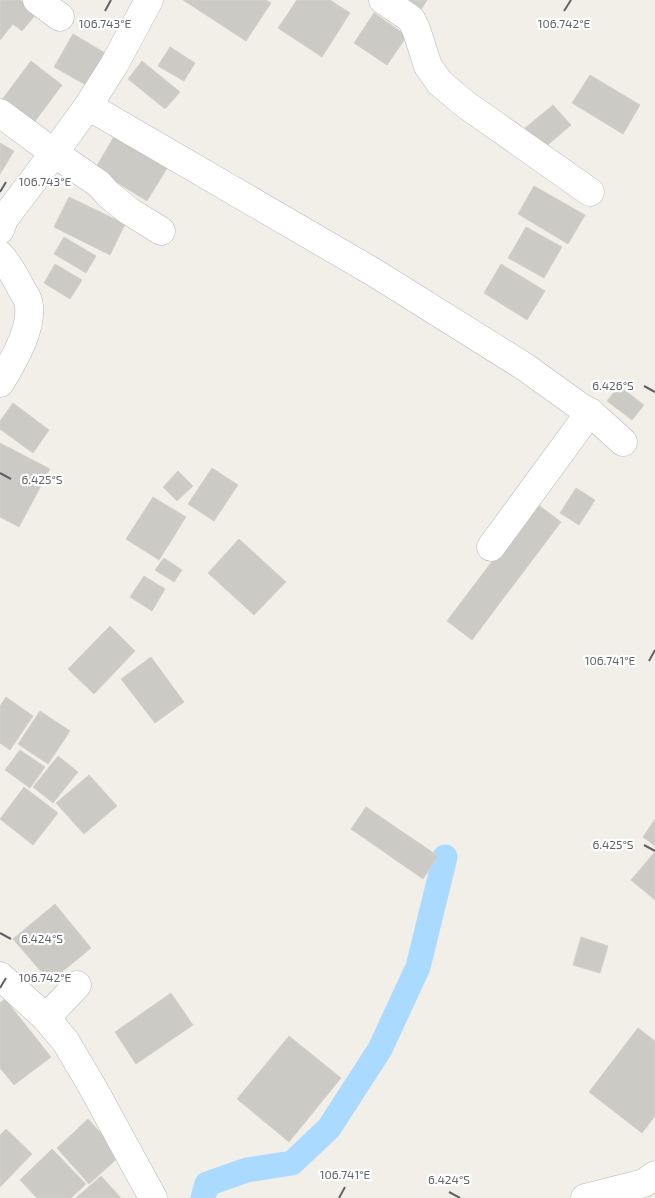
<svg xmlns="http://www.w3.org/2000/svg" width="655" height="1198" viewBox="0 0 655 1198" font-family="'Exo 2',sans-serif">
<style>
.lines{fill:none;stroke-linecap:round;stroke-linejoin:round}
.canal{stroke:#aadaff;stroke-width:25}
.building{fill:#cccac5;stroke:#d6d1c6}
.minor-casing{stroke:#b5b8bc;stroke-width:29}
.minor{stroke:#fff;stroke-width:28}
.ticks{fill:none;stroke:#5f6368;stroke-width:2}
.ticks-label{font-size:12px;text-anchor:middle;fill:#5f6368;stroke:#fff;stroke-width:4.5;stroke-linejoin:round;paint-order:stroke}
</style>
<rect width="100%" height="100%" fill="#f1efe8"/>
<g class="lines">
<path class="canal" d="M203,1198L207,1184L247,1170L292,1163L329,1128L380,1049L418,967L445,857"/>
</g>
<g class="building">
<path d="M0,0H20L37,13L22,31L13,24L0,40Z"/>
<path d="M183,0H266L271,3L246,41Z"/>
<path d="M297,0H330L350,13L322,57L278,28Z"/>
<path d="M398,0H427L419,13Z"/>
<path d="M374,13L407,36L387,65L354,43Z"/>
<path d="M73,34L112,57L93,89L54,67Z"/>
<path d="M170,47L195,63L184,81L158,66Z"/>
<path d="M31,61L62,85L33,124L1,101Z"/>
<path d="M142,61L180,92L165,109L128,79Z"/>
<path d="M590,75L640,105L623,134L572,103Z"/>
<path d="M553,105L571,125L543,149L525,128Z"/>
<path d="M119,128L172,160L147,201L95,169Z"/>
<path d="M0,143L14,151L0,174Z"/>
<path d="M534,186L585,215L568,244L518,214Z"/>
<path d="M69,197L125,224L110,255L54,227Z"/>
<path d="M526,227L562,247L544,278L508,258Z"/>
<path d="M64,237L96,256L86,273L54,254Z"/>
<path d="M55,264L82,280L70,299L44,283Z"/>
<path d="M501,264L545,291L527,320L484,293Z"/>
<path d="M619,386L644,405L632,420L607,401Z"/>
<path d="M13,403L49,430L33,453L0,429V421Z"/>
<path d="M0,443L50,469L19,527L0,517Z"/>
<path d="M212,468L238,485L214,521L188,504Z"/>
<path d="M178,471L193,486L177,501L163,487Z"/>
<path d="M576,488L595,500L579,525L560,513Z"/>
<path d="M153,497L186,517L159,560L126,539Z"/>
<path d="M536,503L561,522L472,640L447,621Z"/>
<path d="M239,539L286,582L254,615L208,573Z"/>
<path d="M164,558L182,570L174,582L155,570Z"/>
<path d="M144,576L165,589L152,611L130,597Z"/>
<path d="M110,626L135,651L94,694L68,669Z"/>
<path d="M151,657L184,702L155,723L121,679Z"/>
<path d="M6,697L33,716L10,750L0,743V706Z"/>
<path d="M40,711L70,731L48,764L18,744Z"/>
<path d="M20,750L45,767L30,788L5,770Z"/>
<path d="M58,756L78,772L53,803L33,787Z"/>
<path d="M89,775L117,806L84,834L56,803Z"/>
<path d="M24,787L58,813L33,845L0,819Z"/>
<path d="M366,807L438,856L423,879L351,829Z"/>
<path d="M655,819V846L643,837Z"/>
<path d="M654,853L655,854V900L631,880Z"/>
<path d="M55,904L91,948L50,982L13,939Z"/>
<path d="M581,937L608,946L600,973L573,965Z"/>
<path d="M171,993L193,1025L136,1064L115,1032Z"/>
<path d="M5,999L51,1057L14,1085L0,1068V1003Z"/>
<path d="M638,1028L655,1041V1116L642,1133L589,1092Z"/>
<path d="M289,1036L341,1078L289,1142L237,1099Z"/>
<path d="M88,1119L121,1155L89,1184L57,1148Z"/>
<path d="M6,1129L32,1154L0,1187V1135Z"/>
<path d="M52,1149L86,1184L71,1198H37L20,1180Z"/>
<path d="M101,1176L121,1198H76Z"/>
</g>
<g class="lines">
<g class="minor-casing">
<g id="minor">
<path d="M37,0L60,17"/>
<path d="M383,0L411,19L416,29L428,66L440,83L465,104L590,192"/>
<path d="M88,106L375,273L525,367L582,408L590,412L623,442"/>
<path d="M0,113L54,153L99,184L108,194L129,211L161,231"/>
<path d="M0,230L4,219L54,153L88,106L114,65L149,0"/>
<path d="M0,255C9,265 15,276 21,288C23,292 27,297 28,301C35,326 12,363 0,383"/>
<path d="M491,547L590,412"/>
<path d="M0,976L46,1018L66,1042L93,1088L153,1198"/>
<path d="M46,1018L77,985"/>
<path d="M585,1198L644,1183L655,1175"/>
</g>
</g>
<use href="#minor" class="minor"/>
</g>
<path class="ticks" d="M105,11L111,0M564,11L571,0M0,192L6,182M644,386L655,392M0,473L11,479M649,661L655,650M644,845L655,851M0,933L11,939M0,988L6,978M449,1192L460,1198M339,1198L345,1187"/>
<g class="ticks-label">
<text x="105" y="28">106.743°E</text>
<text x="564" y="28">106.742°E</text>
<text x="45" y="186">106.743°E</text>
<text x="613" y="390">6.426°S</text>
<text x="42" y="484">6.425°S</text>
<text x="610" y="665">106.741°E</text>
<text x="613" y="849">6.425°S</text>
<text x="42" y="943">6.424°S</text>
<text x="45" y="982">106.742°E</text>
<text x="345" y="1179">106.741°E</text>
<text x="449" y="1184">6.424°S</text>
</g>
</svg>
